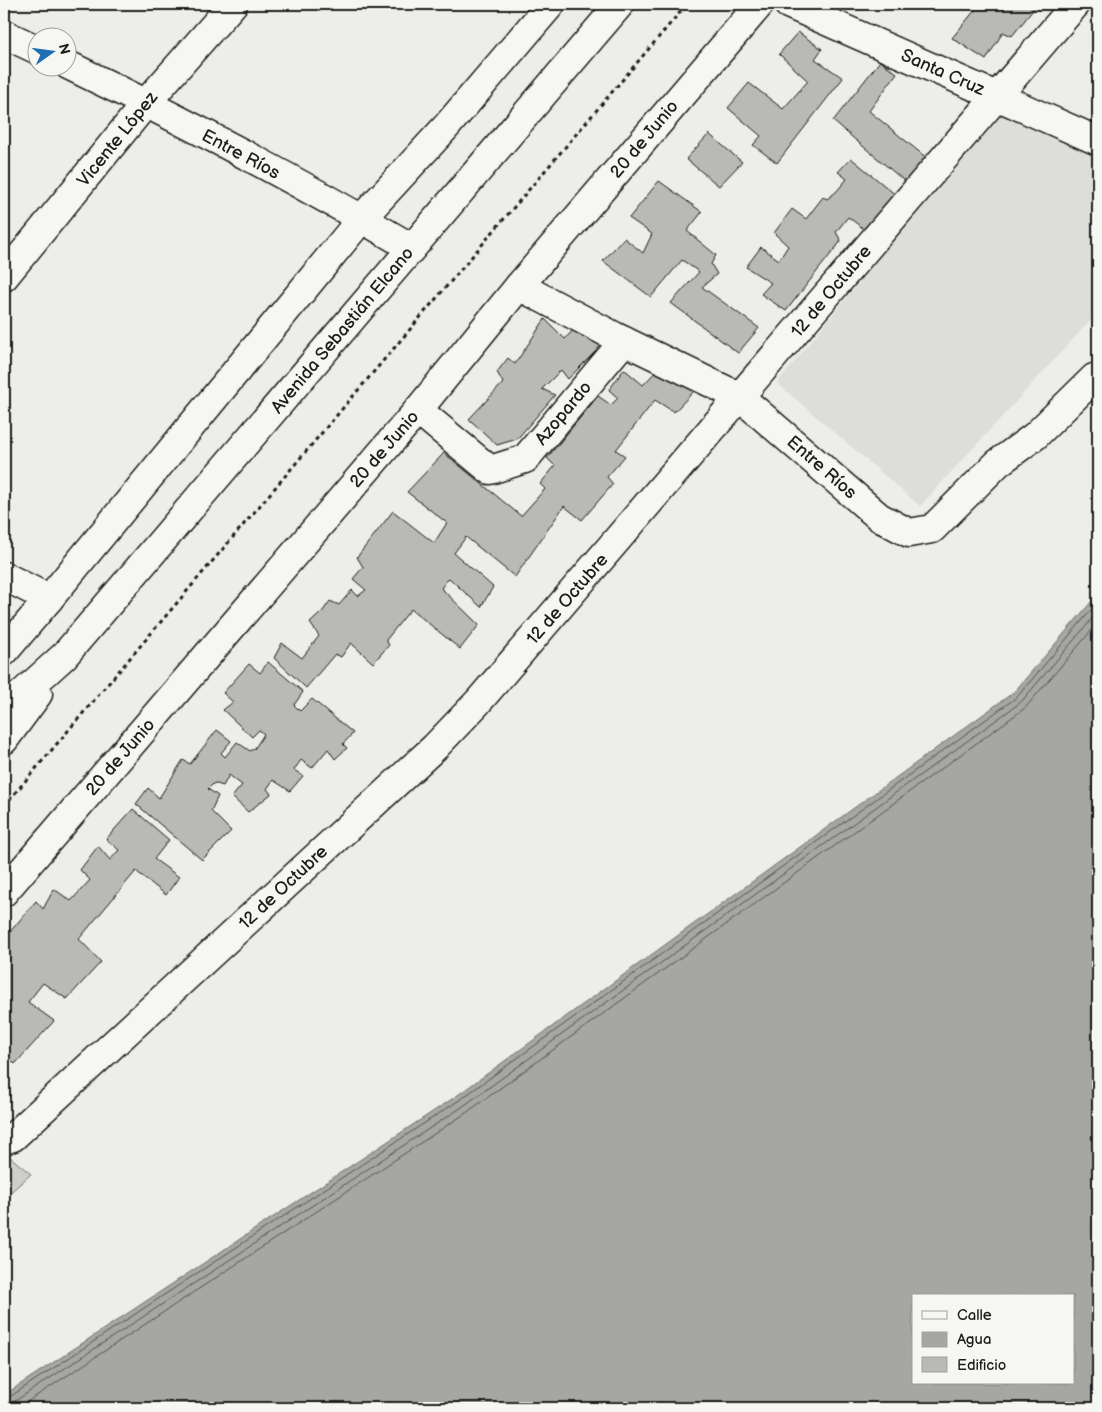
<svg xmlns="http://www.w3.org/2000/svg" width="1102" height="1412" viewBox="0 0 1102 1412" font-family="'Balsamiq Sans',sans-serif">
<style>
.built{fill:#ddddda}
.green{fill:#cececb;stroke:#757574}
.water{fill:#a6a6a3;stroke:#6f6f6d;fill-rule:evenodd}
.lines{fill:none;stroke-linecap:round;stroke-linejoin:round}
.shore{stroke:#535352;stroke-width:1}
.building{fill:#b9b9b6;stroke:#1c1c1c}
.minor-casing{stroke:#1c1c1c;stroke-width:31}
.major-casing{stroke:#1c1c1c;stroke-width:31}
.path{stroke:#1c1c1c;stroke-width:3;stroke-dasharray:4 4;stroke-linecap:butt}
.minor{stroke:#f6f6f2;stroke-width:28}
.major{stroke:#f6f6f2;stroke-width:28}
.labels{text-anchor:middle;stroke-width:4.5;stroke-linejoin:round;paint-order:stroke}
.street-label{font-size:18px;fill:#1c1c1c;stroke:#f6f6f2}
</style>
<rect width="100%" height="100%" fill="#edede9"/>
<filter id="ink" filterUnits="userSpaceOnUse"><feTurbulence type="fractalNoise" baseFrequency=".02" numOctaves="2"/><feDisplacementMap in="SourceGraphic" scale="10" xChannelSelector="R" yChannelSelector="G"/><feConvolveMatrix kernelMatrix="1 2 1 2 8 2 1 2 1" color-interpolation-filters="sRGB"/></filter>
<g filter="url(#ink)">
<path class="built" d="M998,111L1098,157V312L920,506L777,383Z"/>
<path class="green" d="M4,1152L31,1174L4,1198Z"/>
<path class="water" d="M1098,594V1408H4V1395L455,1097L1014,692ZM913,1296H1073V1383H913Z"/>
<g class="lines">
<g class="shore">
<path d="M4,1399L8,1398L458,1101L1017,697L1098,602"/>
<path d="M4,1405L12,1403L462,1107L1021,702L1098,612"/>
<path d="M18,1408L466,1113L1025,708L1098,623"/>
</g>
</g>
<g class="building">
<path d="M980,4H1035L1037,5L1012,36L1003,32L986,60L952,38Z"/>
<path d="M798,32L822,49L815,59L843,78L777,163L753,145L761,136L728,108L749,83L783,109L808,81L779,54Z"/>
<path d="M880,61L897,73L869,111L928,159L908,184L833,121Z"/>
<path d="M709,134L742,162L719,186L686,159Z"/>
<path d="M851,158L897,196L864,229L848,217L836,232L841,241L786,311L761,294L771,283L746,267L761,247L779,260L788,246L774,233L792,209L806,219L823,197L827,199L836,192L847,179L838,172Z"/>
<path d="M659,181L702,212L687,231L716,255L711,264L717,274L702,287L759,328L738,353L671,303L699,272L682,260L651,297L603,261L624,238L643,253L652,234L629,218Z"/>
<path d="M545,319L565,339L581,321L606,341L568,379L561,370L542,389L555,395L517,439L497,445L469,419L503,383L497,372L508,358L515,364Z"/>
<path d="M664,363L699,386L674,412L655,400L616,450L625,456L607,477L613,484L582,520L564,506L515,577L466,537L454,553L493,587L481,607L449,578L441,588L479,625L460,649L411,609L386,640L389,645L373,663L351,643L341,657L335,654L306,688L274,658L282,643L302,658L319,636L310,623L323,611L330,601L339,605L352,590L358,596L366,590L353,579L363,567L357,557L393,511L434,543L447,523L407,492L444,453L521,516L545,489L540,484L555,466L547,458L598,396L611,405L618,398L609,390L624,369L643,385Z"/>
<path d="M268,662L303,692L294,705L300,711L312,699L353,733L343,744L347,748L335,759L328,749L312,768L301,760L294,770L303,776L290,791L273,780L267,789L271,794L248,812L232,797L242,785L229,775L223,786L214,783L208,789L218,796L211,811L231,831L202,860L136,804L148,788L159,798L183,760L190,764L217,730L231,741L221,753L225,757L237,742L250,751L255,748L264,734L259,730L252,737L223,710L233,702L223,693L249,664L260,673Z"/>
<path d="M133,809L169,840L154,859L179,877L166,895L136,871L79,939L101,962L67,999L43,983L28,1002L54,1021L15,1064L4,1054V939L36,901L43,909L54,889L71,901L90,880L80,870L98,846L110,860L119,850L106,839Z"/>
</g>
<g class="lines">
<g class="minor-casing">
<g id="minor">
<path d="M788,4L1098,141"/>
<path d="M4,34L38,50"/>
<path d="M68,65C184,121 300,182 412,248"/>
<path d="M4,277L146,103L233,4"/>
<path d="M519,286L614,336L740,397L879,517L909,533L932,529L998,463L1035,436L1094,378"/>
<path d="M418,410L490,470L525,459L624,341"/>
<path d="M4,576L49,599"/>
<path d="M4,652L49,599L362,218L446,127L551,4"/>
<path d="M4,892L418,410L519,286L760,4"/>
<path d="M4,1140L13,1137L435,747L478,702L1076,4"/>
</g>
</g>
<g class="major-casing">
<g id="major">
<path d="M4,710L64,656L620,4"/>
<path d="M4,740L38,694"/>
</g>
</g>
<path class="path" d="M4,806L687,4"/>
<use href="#minor" class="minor"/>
<use href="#major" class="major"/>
</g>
</g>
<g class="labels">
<g class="street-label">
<text transform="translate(943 72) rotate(24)" y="6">Santa Cruz</text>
<text transform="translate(117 139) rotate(-51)" y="6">Vicente López</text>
<text transform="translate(644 139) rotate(-50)" y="6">20 de Junio</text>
<text transform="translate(241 154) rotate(28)" y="6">Entre Ríos</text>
<text transform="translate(831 291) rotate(-50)" y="6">12 de Octubre</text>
<text transform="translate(342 330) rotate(-50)" y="6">Avenida Sebastián Elcano</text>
<text transform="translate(563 413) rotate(-50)" y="6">Azopardo</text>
<text transform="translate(384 449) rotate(-49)" y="6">20 de Junio</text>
<text transform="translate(822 467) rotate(41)" y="6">Entre Ríos</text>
<text transform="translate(567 599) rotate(-49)" y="6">12 de Octubre</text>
<text transform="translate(120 757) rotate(-49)" y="6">20 de Junio</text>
<text transform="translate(283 887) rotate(-43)" y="6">12 de Octubre</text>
</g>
</g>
<rect width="1102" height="1412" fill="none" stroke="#f6f6f2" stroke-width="20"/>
<rect x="10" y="10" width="1082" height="1392" fill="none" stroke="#1c1c1c" stroke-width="2" filter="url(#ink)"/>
<rect x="912" y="1294" width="162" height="90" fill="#f6f6f2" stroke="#9f9f9c"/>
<rect x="922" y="1311" width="25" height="8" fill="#f6f6f2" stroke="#9f9f9c"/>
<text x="957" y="1320" font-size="15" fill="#1c1c1c">Calle</text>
<rect x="922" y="1332" width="25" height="15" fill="#a6a6a3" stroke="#9f9f9c"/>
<text x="957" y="1344" font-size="15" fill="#1c1c1c">Agua</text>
<rect x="922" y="1357" width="25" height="15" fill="#b9b9b6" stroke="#9f9f9c"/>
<text x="957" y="1370" font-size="15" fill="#1c1c1c">Edificio</text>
<g transform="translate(52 52) rotate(76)"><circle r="24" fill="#f6f6f2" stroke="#9f9f9c"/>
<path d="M0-4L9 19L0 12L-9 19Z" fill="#1f6fb2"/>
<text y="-8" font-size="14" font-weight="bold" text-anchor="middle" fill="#1c1c1c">N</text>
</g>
</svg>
